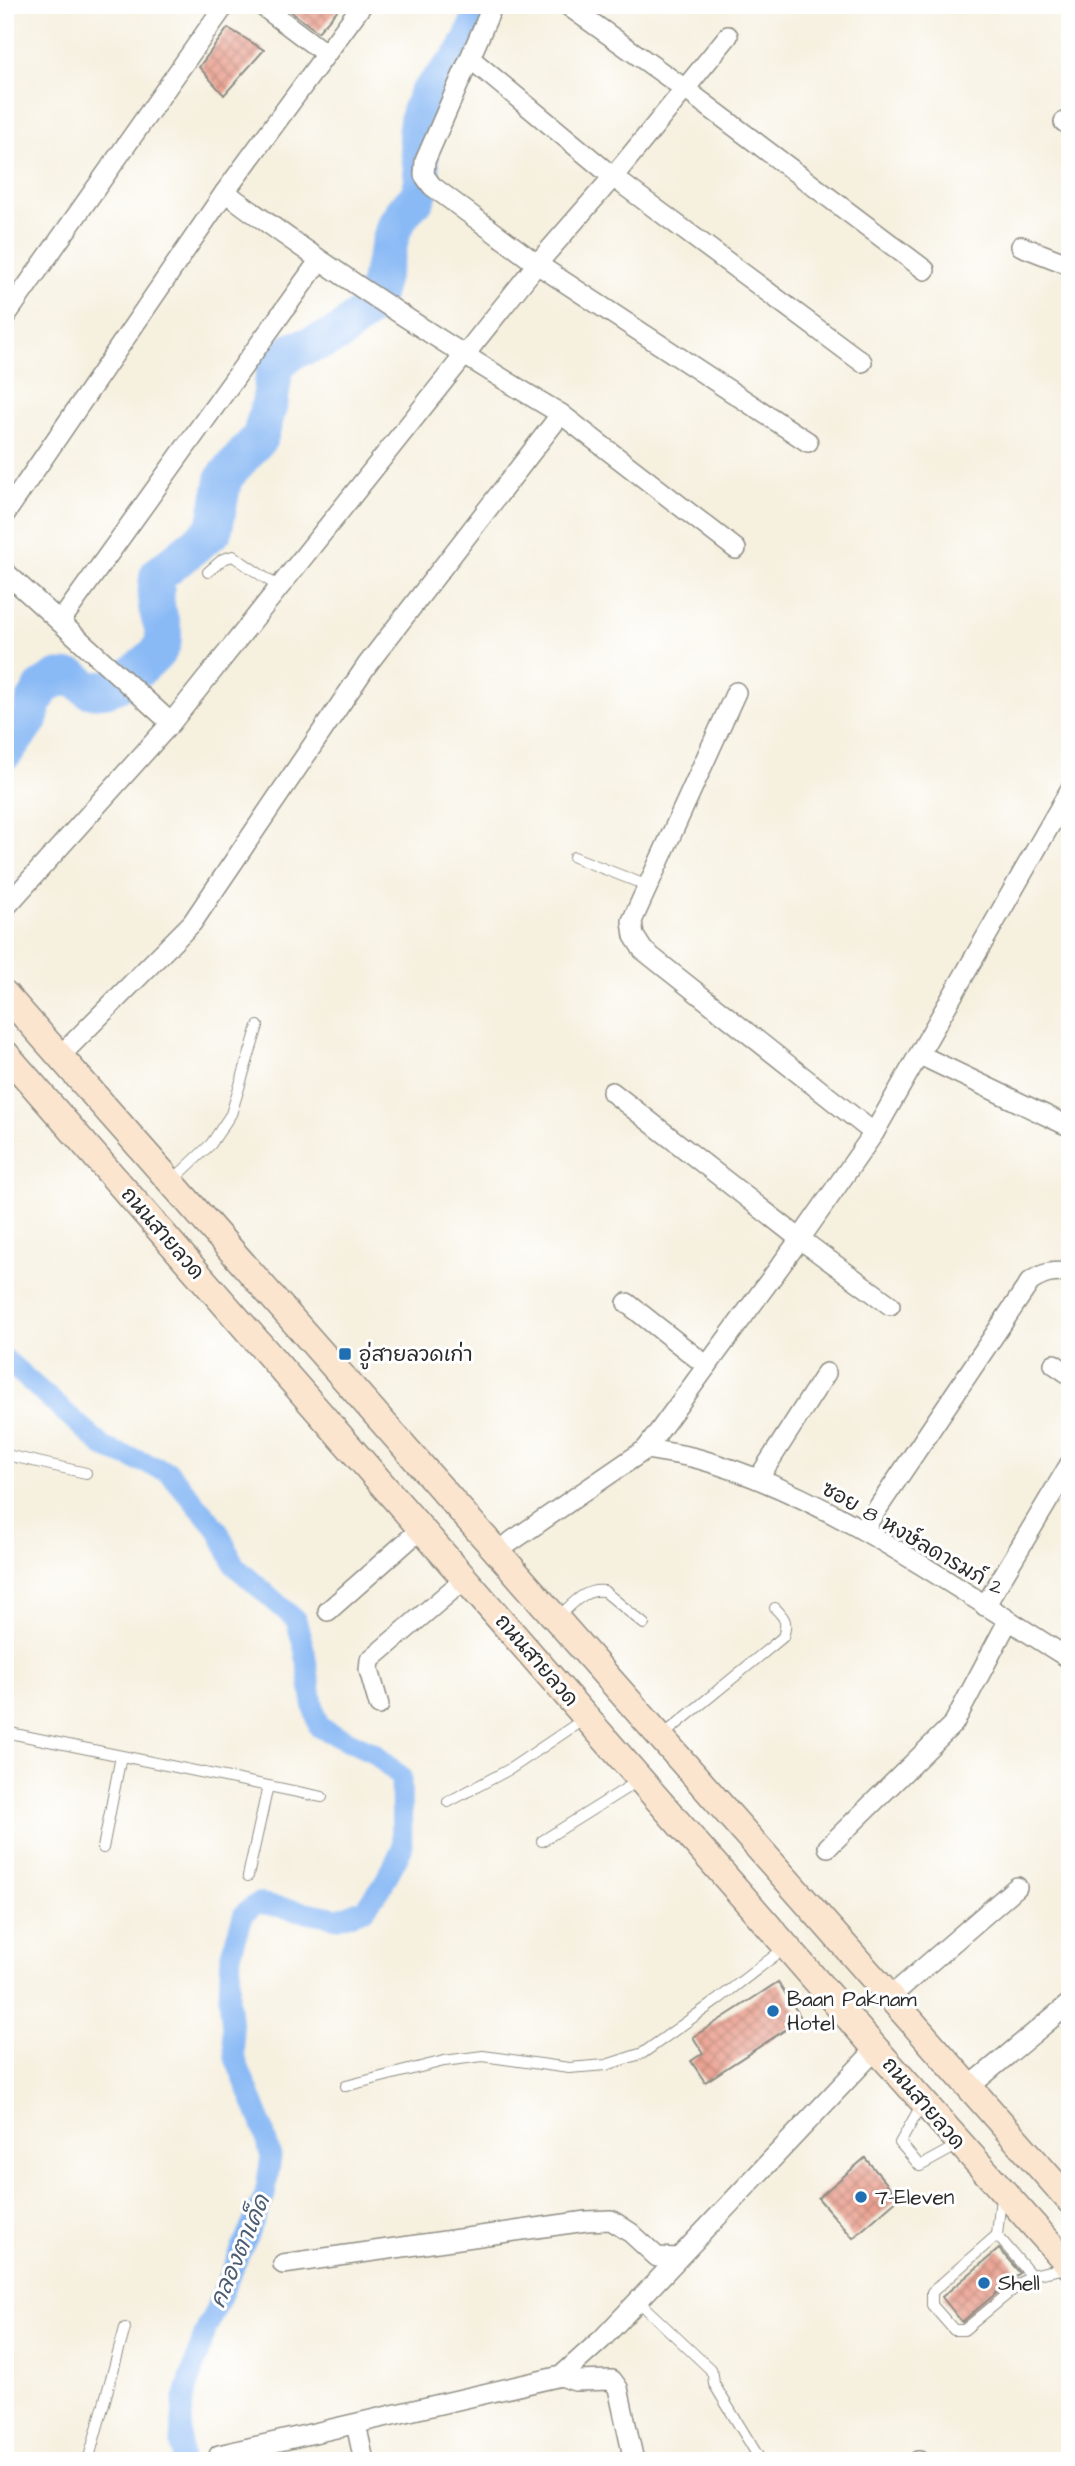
<svg xmlns="http://www.w3.org/2000/svg" width="1075" height="2466" viewBox="0 0 1075 2466" font-family="'Architects Daughter','Playpen Sans Thai',sans-serif">
<style>
.lines{fill:none;stroke-linecap:round;stroke-linejoin:round}
.canal{stroke:#8abaf5;stroke-width:21}
.river{stroke:#8abaf5;stroke-width:37}
.building{fill:url(#building-cross-hatch)}
.lane-casing{stroke:#908e85;stroke-width:12}
.street-casing{stroke:#908e85;stroke-width:22}
.secondary-casing{stroke:#908e85;stroke-width:29}
.lane{stroke:#fff;stroke-width:10}
.street{stroke:#fff;stroke-width:19}
.secondary{stroke:#fbe5cf;stroke-width:26}
.poi-dot{fill:#1f6fb2;stroke:#fff;stroke-width:2.5}
.labels{text-anchor:middle;stroke-width:6;stroke-linejoin:round;paint-order:stroke}
.street-label{font-size:21px;fill:#2b2b2b;stroke:#fff}
.poi-label{font-size:21px;fill:#2b2b2b;stroke:#fff;text-anchor:start}
.water-label{font-size:23px;font-style:italic;fill:#4c5d72;stroke:#fff}
</style>
<defs>
<pattern id="building-cross-hatch" width="8" height="8" patternUnits="userSpaceOnUse" patternTransform="scale(1.75)"><rect width="8" height="8" fill="#e99c8a"/><path d="M0 0l8 8M0 8l8-8" fill="none" stroke="#bd7f71"/></pattern>
</defs>
<rect width="100%" height="100%" fill="#fff"/>
<filter id="ink" filterUnits="userSpaceOnUse"><feTurbulence type="fractalNoise" baseFrequency=".0143" numOctaves="2"/><feDisplacementMap in="SourceGraphic" scale="14" xChannelSelector="R" yChannelSelector="G"/><feConvolveMatrix kernelMatrix="1 2 1 2 8 2 1 2 1" color-interpolation-filters="sRGB"/></filter>
<filter id="wash" filterUnits="userSpaceOnUse"><feTurbulence type="fractalNoise" baseFrequency=".00686" numOctaves="4" result="noise"/><feDisplacementMap in="SourceGraphic" scale="28" xChannelSelector="R" yChannelSelector="G"/><feGaussianBlur stdDeviation="1.57" result="paint"/><feColorMatrix in="noise" values="0 0 0 0 0 0 0 0 0 0 0 0 0 0 0 0 0 1.4 0 .05"/><feComposite in="paint" operator="in"/></filter>
<g filter="url(#wash)">
<rect width="100%" height="100%" fill="#f6f0df"/>
<g class="lines">
<path class="canal" d="M5,1359L105,1448L169,1472L218,1530L235,1566L296,1620L305,1652L313,1704L319,1727L374,1753L401,1777L402,1849L382,1886L365,1909L338,1918L258,1903L244,1913L231,1954L229,1998L235,2058L261,2122L271,2157L265,2195L204,2335L183,2402L181,2444L183,2461"/>
<path class="river" d="M5,752L30,719L34,702L43,687L58,678L76,679L89,690C94,690 101,690 106,689C119,686 156,659 162,645C167,632 159,620 157,608C155,597 156,586 158,575L214,530L224,478L260,437L270,402L275,367L292,351L325,340L340,333L366,311L375,296L394,227L404,211L417,198L423,182L416,130L419,113L426,96L461,58L470,43L481,16"/>
</g>
<g id="blocks">
<g class="building">
<path d="M282,5H342L318,32Z"/>
<path d="M228,28L264,50L224,95L199,67Z"/>
<path d="M778,1982L802,2019L705,2082L691,2061L703,2053L693,2037Z"/>
<path d="M865,2158L899,2198L853,2238L818,2198Z"/>
<path d="M999,2249L1020,2273L962,2322L942,2297Z"/>
</g>
</g>
</g>
<g filter="url(#ink)">
<use href="#blocks" fill-opacity="0" stroke="#908e85" stroke-width="2"/>
<g class="lines">
<g class="lane-casing">
<g id="lane">
<path d="M208,572L223,559L233,556L280,588"/>
<path d="M574,857L648,886"/>
<path d="M172,1181L211,1144L231,1114L258,1026"/>
<path d="M5,1457L11,1456L86,1473"/>
<path d="M558,1617C572,1605 584,1588 604,1591L644,1624"/>
<path d="M5,1732L322,1797"/>
<path d="M661,1737L783,1637C788,1622 785,1618 775,1608"/>
<path d="M448,1802L510,1769L584,1719"/>
<path d="M542,1841L638,1781"/>
<path d="M103,1848L121,1756"/>
<path d="M248,1876L268,1786"/>
<path d="M346,2086L444,2061L483,2056L569,2068L606,2065L643,2053L716,2001L786,1947"/>
<path d="M922,2104L900,2143L920,2166L960,2144"/>
<path d="M1001,2197L997,2235L932,2292V2305L954,2330H964L1031,2275L1066,2268"/>
<path d="M997,2235L1031,2275"/>
<path d="M638,2301L710,2369L713,2375L714,2384L761,2461"/>
<path d="M5,2394H6"/>
<path d="M88,2461L125,2328"/>
</g>
</g>
<g class="street-casing">
<g id="street">
<path d="M261,5L326,54"/>
<path d="M362,5L225,192C333,272 445,345 561,414"/>
<path d="M493,5L425,161L424,175L432,186L537,264L808,442"/>
<path d="M567,5L685,89L925,270"/>
<path d="M471,59L613,177L862,362"/>
<path d="M1064,122L1070,125"/>
<path d="M1021,246L1070,265"/>
<path d="M5,317L225,5"/>
<path d="M5,514L225,192"/>
<path d="M5,572L171,723"/>
<path d="M60,622L319,261"/>
<path d="M736,692L632,921L634,936L643,950L874,1133"/>
<path d="M5,908L171,723L537,264L613,177L728,36"/>
<path d="M61,1055L192,923L367,665L561,414L736,549"/>
<path d="M920,1055L1064,1124L1070,1123"/>
<path d="M612,1092L800,1239L890,1305"/>
<path d="M627,1303L707,1366"/>
<path d="M1054,1364L1070,1375"/>
<path d="M646,1449C664,1452 682,1454 699,1459C829,1495 955,1588 1070,1659"/>
<path d="M758,1479L826,1373"/>
<path d="M863,1530L1030,1282C1043,1273 1053,1271 1070,1273"/>
<path d="M496,1552L646,1449L800,1239L874,1133L1070,790"/>
<path d="M985,1606L1070,1464"/>
<path d="M328,1611L422,1528"/>
<path d="M379,1705L369,1670L370,1660L466,1578"/>
<path d="M828,1847L954,1723L1008,1621"/>
<path d="M890,1997L1017,1887"/>
<path d="M969,2087L1070,2003"/>
<path d="M283,2264L586,2221L611,2220L631,2233L657,2257L678,2258"/>
<path d="M561,2376L575,2381L612,2380L618,2388L634,2461"/>
<path d="M356,2424L364,2461"/>
<path d="M219,2455L561,2376L602,2339L876,2049"/>
<path d="M918,2461H919"/>
</g>
</g>
<g class="secondary-casing">
<g id="secondary">
<path d="M5,994L1070,2201"/>
<path d="M5,1053L876,2049L1070,2266"/>
</g>
</g>
<use href="#lane" class="lane"/>
<use href="#street" class="street"/>
<use href="#secondary" class="secondary"/>
</g>
</g>
<g class="poi-dot">
<rect x="338" y="1347" width="14" height="14" rx="3.5"/>
<circle cx="773" cy="2011" r="7"/>
<circle cx="861" cy="2197" r="7"/>
<circle cx="984" cy="2283" r="7"/>
</g>
<g class="labels">
<g class="street-label">
<text transform="translate(163 1233) rotate(49)" y="7">ถนนสายลวด</text>
<text transform="translate(913 1538) rotate(30)" y="7">ซอย 8 หงษ์ลดารมภ์ 2</text>
<text transform="translate(537 1660) rotate(49)" y="7">ถนนสายลวด</text>
<text transform="translate(924 2103) rotate(49)" y="7">ถนนสายลวด</text>
</g>
<g class="poi-label">
<text x="359" y="1361">อู่สายลวดเก่า</text>
<text x="787" y="2006">Baan Paknam<tspan x="787" dy="24">Hotel</tspan></text>
<text x="875" y="2204">7-Eleven</text>
<text x="998" y="2290">Shell</text>
</g>
<g class="water-label">
<text transform="translate(239 2251) rotate(-67)" y="8">คลองตาเค็ด</text>
</g>
</g>
<rect width="1075" height="2466" fill="none" stroke="#fff" stroke-width="28"/>
</svg>
